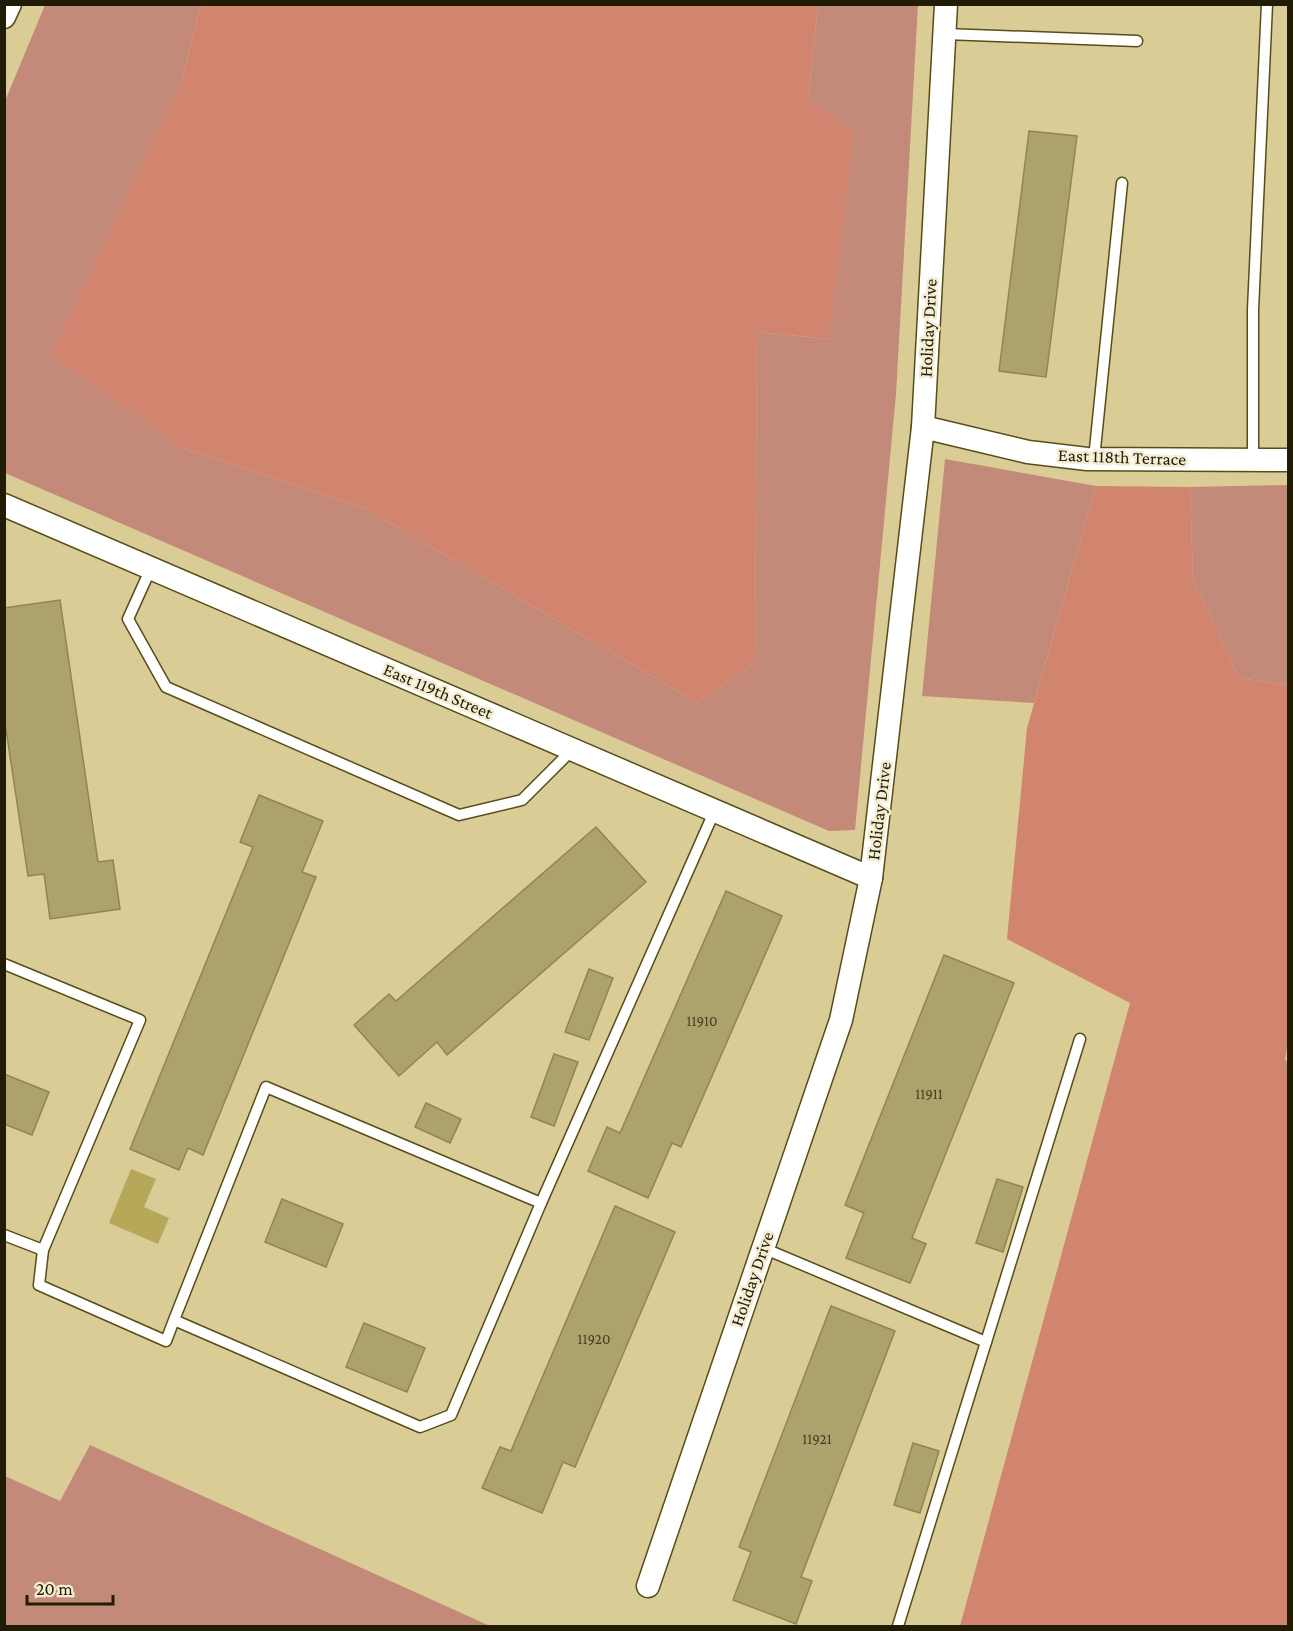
<svg xmlns="http://www.w3.org/2000/svg" width="1293" height="1631" viewBox="0 0 1293 1631" font-family="'Crimson Pro',serif">
<style>
.green{fill:#c38a79}
.forest{fill:#d2856e}
.water{fill:#b7a758}
.building{fill:#ada26b;stroke:#918550;stroke-width:1.5}
.lines{fill:none;stroke-linecap:round;stroke-linejoin:round}
.lane-casing{stroke:#584d16;stroke-width:13}
.street-casing{stroke:#584d16;stroke-width:25}
.lane{stroke:#fff;stroke-width:10}
.street{stroke:#fff;stroke-width:22}
.labels{text-anchor:middle;stroke-width:5;stroke-linejoin:round;paint-order:stroke}
.number-label{font-size:15px;fill:#433e1f}
.street-label{font-size:18px;fill:#201c06;stroke:#f3edd1}
</style>
<rect width="100%" height="100%" fill="#d9cd95"/>
<g class="green">
<path d="M45,5H201L181,83L183,448L368,510L697,702L755,663L757,332L829,339L808,100L818,5H918L896,394L855,830L829,831L5,473V101Z"/>
<path d="M945,459L1096,486L1034,703L922,696Z"/>
<path d="M1288,485V685L1239,678L1193,580L1190,487Z"/>
<path d="M90,1445L490,1626H5V1476L60,1501Z"/>
</g>
<g class="forest">
<path d="M201,5H818L808,100L854,132L829,339L757,332L755,663L697,702L368,510L183,448L51,356L181,83Z"/>
<path d="M1096,486L1190,487L1193,580L1239,678L1288,685V1041L1285,1060L1288,1062V1626H960L1130,1003L1007,939L1027,728Z"/>
</g>
<path class="water" d="M131,1169L156,1179L144,1207L169,1218L158,1244L109,1223Z"/>
<g class="building">
<path d="M1029,131L1077,136L1046,377L999,371Z"/>
<path d="M60,600L98,862L113,860L120,909L50,919L44,874L28,876L4,716V608Z"/>
<path d="M259,795L323,821L302,872L316,877L203,1155L188,1148L179,1170L130,1149L253,847L240,842Z"/>
<path d="M596,827L646,882L447,1055L437,1042L399,1076L354,1025L389,994L396,1001Z"/>
<path d="M726,891L782,916L681,1147L672,1143L648,1198L588,1171L607,1127L620,1133Z"/>
<path d="M944,955L1014,983L912,1238L926,1244L910,1283L846,1258L864,1213L845,1205Z"/>
<path d="M589,969L613,978L589,1040L565,1032Z"/>
<path d="M554,1054L578,1062L554,1126L531,1117Z"/>
<path d="M4,1074L49,1092L32,1135L4,1124Z"/>
<path d="M426,1103L461,1119L450,1143L415,1127Z"/>
<path d="M997,1179L1023,1187L1003,1252L976,1243Z"/>
<path d="M282,1199L343,1224L326,1267L265,1242Z"/>
<path d="M615,1206L675,1232L575,1467L563,1462L542,1513L482,1488L500,1447L511,1451Z"/>
<path d="M831,1306L895,1331L801,1577L812,1581L796,1624L733,1600L751,1552L739,1547Z"/>
<path d="M364,1323L425,1348L407,1392L346,1367Z"/>
<path d="M913,1443L939,1451L920,1513L894,1505Z"/>
</g>
<g class="lines">
<g class="lane-casing">
<g id="lane">
<path d="M945,34L1137,41"/>
<path d="M1094,459L1122,183"/>
<path d="M1253,460V310L1267,4"/>
<path d="M151,568L128,619L166,687L459,815L522,800L573,749"/>
<path d="M4,964L140,1020L43,1250L4,1235"/>
<path d="M541,1203L715,810"/>
<path d="M763,1248L986,1342L898,1626"/>
<path d="M43,1250L39,1285L166,1341L174,1320L266,1087L541,1203L451,1415L420,1427L174,1320"/>
<path d="M986,1342L1080,1039"/>
</g>
</g>
<g class="street-casing">
<g id="street">
<path d="M4,17L10,4"/>
<path d="M923,427L1028,452L1087,459L1288,460"/>
<path d="M4,505L871,878"/>
<path d="M648,1586L841,1020L871,878L923,427L946,4"/>
</g>
</g>
<use href="#lane" class="lane"/>
<use href="#street" class="street"/>
</g>
<g class="labels">
<g class="number-label">
<text x="702" y="1026">11910</text>
<text x="929" y="1099">11911</text>
<text x="594" y="1344">11920</text>
<text x="817" y="1444">11921</text>
</g>
<g class="street-label">
<text transform="translate(928 328) rotate(-87)" y="6">Holiday Drive</text>
<text transform="translate(1122 457) rotate(2)" y="6">East 118th Terrace</text>
<text transform="translate(438 691) rotate(23)" y="6">East 119th Street</text>
<text transform="translate(879 811) rotate(-83)" y="6">Holiday Drive</text>
<text transform="translate(752 1279) rotate(-71)" y="6">Holiday Drive</text>
</g>
</g>
<rect width="1293" height="1631" fill="none" stroke="#201c06" stroke-width="12"/>
<path d="M27 1595v9h86v-9" fill="none" stroke="#201c06" stroke-width="3"/>
<text x="36" y="1595" font-size="18" fill="#201c06" stroke="#f3edd1" stroke-width="4.5" paint-order="stroke">20 m</text>
</svg>
